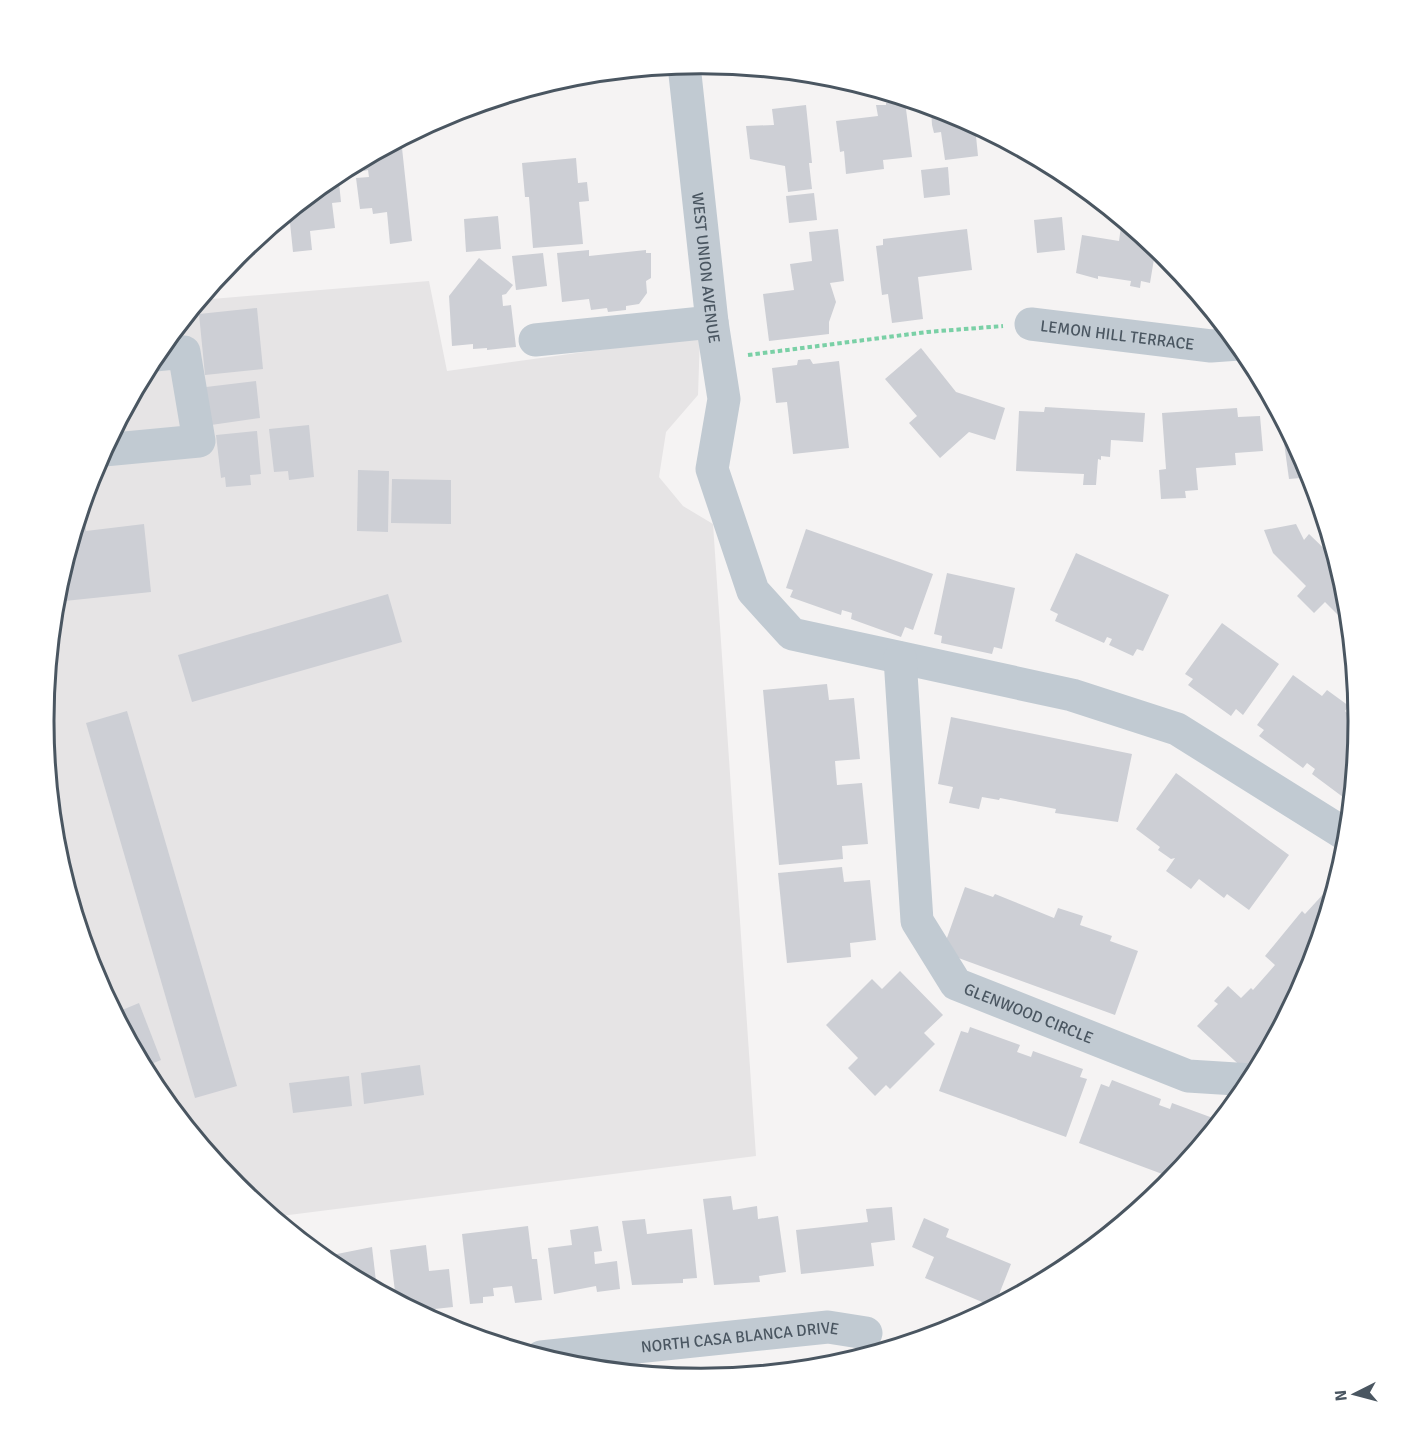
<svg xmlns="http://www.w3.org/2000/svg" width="1403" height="1442" viewBox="0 0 1403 1442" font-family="Signika,sans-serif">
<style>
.education{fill:#e6e4e5}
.building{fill:#cdcfd5}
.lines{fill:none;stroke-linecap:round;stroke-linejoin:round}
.path{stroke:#7ad0a6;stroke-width:4;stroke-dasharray:4.5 3;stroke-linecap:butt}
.minor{stroke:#c1cad2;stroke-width:33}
.labels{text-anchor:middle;stroke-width:5;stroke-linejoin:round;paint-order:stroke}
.street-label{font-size:16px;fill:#4a5661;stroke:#fff}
.rim{fill:none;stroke:#4a5661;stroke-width:3}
</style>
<rect width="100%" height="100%" fill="#f5f3f3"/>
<path class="education" d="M429,281L447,371L700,336L698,395L666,432L659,477L683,506L713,524L756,1156L273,1217L236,1186L154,1086L93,972L56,849L44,721L56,592L94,469L155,355L200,300Z"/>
<g class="building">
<path d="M905,101L912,157L883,160L884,169L846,174L844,151L840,152L836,121L878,116L876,105H886V103L894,102L895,104Z"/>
<path d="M806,105L812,163H809L812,189L788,192L785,166L750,159L746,126L774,125L772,109Z"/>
<path d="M937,108L954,113L987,131V134L976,136L978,156L945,160L941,132L934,133L932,125L931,109Z"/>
<path d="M402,148L412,241L390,244L387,212L373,214L372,208L360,209L356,178L369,177L368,170L364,171L363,166H367L366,158L380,150Z"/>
<path d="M576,158L578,183L587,182L589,201L579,202L583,244L533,248L529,197H525L522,163Z"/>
<path d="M948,167L950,195L924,198L921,170Z"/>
<path d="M338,173L341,202L332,203L335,228L310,231L312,250L293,252L289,213L299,204H305L304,200Z"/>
<path d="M814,193L817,220L789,223L786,196Z"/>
<path d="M498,216L501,249L466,252L464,219Z"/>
<path d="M1062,217L1065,250L1037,253L1034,220Z"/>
<path d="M1122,219L1156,247L1150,283L1141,281L1140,288L1130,286L1131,281L1098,276V279L1076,273L1082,235L1119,241Z"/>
<path d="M838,229L844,281L830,283L836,302L829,322V334L769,341L763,294L794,290L790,264L812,261L809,232Z"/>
<path d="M967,229L972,270L918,277L923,319L892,323L888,294L882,295L876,246L883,245V239Z"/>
<path d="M589,250V256L646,250V253H651V278L646,281L647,293L639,304L626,306V310L608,312L607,308L591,310L589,299L562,302L557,253Z"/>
<path d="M543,253L547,286L516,290L512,256Z"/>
<path d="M479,258L513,285L506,294L502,295L503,306L511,305L516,347L487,350V348L473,349V344L452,346L449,296Z"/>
<path d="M257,308L263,369L205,375L199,314Z"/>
<path d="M921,348L956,392L1005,408L995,440L969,432L940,458L909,423L917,416L885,379Z"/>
<path d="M810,359L813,364L839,361L849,448L793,454L787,402L776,403L772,368L797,365L798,360Z"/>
<path d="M256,381L260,418L211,425L206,387Z"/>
<path d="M1045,407L1145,413L1143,442L1111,440L1110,457L1101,456V460L1098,459L1096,485H1083L1084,474L1016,471L1019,411L1044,412Z"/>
<path d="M1237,408L1238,417L1260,416L1263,451L1235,453L1236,465L1196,468L1198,490L1185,491L1186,498L1161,499L1159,470L1166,469L1162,413Z"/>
<path d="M309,425L314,477L289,480L288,471L274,472L269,429Z"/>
<path d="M1282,428H1287L1312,477L1289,479Z"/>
<path d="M257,431L261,474L250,475L251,485L226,487L225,477L221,478L216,435Z"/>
<path d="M358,470L389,471L388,532L357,531Z"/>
<path d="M392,479L451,480V524L391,523Z"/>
<path d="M80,513H84L86,531L144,524L151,592L55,602Z"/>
<path d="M1296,524L1304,540L1309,534L1337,561L1347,593L1350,627L1325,602L1314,613L1297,596L1306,586L1273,553L1264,530Z"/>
<path d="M806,529L933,574L913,630L905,627L901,637L851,619L852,613L842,610L841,615L790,597L793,590L786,588Z"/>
<path d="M1076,553L1169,595L1143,651L1137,649L1133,656L1109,645L1112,639L1107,637L1104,643L1055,621L1058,614L1050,610Z"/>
<path d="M947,573L1015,588L1002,649L994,647L992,654L941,643L942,636L934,634Z"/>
<path d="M388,594L402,642L192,702L178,655Z"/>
<path d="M1222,623L1279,664L1243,715L1236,709L1231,716L1188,685L1193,679L1185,674Z"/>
<path d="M1293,675L1322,696L1327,690L1349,706L1345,711L1348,714L1352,708L1359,713L1351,803L1312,774L1315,769L1307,763L1303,768L1259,736L1264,730L1257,725Z"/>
<path d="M827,684L829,700L854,698L860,759L835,761L837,785L862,783L868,844L842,846L843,859L779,865L763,690Z"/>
<path d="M127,711L237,1086L195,1098L86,723Z"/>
<path d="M951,717L1132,754L1118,822L1055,813L1056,809L1000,798L999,800L982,797L979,809L949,803L953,787L938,784Z"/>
<path d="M1176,773L1289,855L1249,910L1227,894L1224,898L1199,879L1191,889L1166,871L1175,858L1171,859L1158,850L1160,847L1136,829Z"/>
<path d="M842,867L844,882L870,880L876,940L850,943L851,957L787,963L778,873Z"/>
<path d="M965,887L993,897L995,894L1054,918L1058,908L1083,916L1080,925L1112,936L1110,941L1138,951L1115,1015L942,952Z"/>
<path d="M1326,891L1332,897L1309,973L1269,1048L1247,1072L1197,1026L1218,1004L1214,1001L1228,986L1241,998L1251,988L1253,990L1275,965L1265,956L1302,911L1305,914Z"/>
<path d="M900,971L943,1015L924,1033L935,1044L890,1089L886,1085L875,1096L848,1068L858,1058L826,1025L872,979L882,989Z"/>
<path d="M139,1003L161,1060L144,1067L115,1013Z"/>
<path d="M970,1027L1020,1045L1017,1052L1031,1057L1033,1051L1083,1069L1080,1077L1087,1079L1066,1137L939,1091L961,1031L968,1033Z"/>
<path d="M420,1065L424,1095L364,1104L361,1073Z"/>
<path d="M349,1076L352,1106L293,1113L289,1083Z"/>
<path d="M1112,1080L1161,1099L1159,1105L1170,1109L1172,1103L1221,1121L1173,1178L1079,1143L1101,1084L1109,1087Z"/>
<path d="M731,1196L733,1210L757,1206L758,1219L778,1216L786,1272L759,1276L760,1282L714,1285L703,1199Z"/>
<path d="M892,1207L895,1240L871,1243L874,1266L801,1274L796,1230L868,1222L866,1209Z"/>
<path d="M924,1218L949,1229L946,1237L1011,1264L994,1307L925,1278L934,1257L912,1247Z"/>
<path d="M645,1219L647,1234L692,1229L697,1278L683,1279V1283L632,1285L622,1221Z"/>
<path d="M528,1226L532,1259H537L542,1300L515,1303L512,1286L493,1288L494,1296L483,1297V1303L470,1304L462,1234Z"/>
<path d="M598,1226L602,1251L594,1252L595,1264L617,1261L620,1289L597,1292L596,1286L554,1294L548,1248L572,1245L570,1230Z"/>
<path d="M426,1245L429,1271L449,1269L453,1307L416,1311L396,1300L390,1250Z"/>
<path d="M372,1247L377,1290L336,1268L322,1257Z"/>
<path d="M1075,1262L1067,1268L1051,1277L1050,1274H1054L1053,1263Z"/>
</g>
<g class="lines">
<path class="path" d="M748,355L927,332L1003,326"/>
<g class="minor">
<path id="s1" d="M684,65L712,322L724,399L712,469L753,591L792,634L1072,695L1177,729L1348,836"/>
<path id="s2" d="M1031,324L1211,346L1239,344"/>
<path d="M535,340L712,322"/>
<path d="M104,450L199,441L184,352L155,355"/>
<path id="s3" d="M900,658L917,921L956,984L1188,1076L1252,1080"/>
<path id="s4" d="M541,1357L828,1327L866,1333"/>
</g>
</g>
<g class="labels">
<g class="street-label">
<text dy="6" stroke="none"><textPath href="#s1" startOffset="204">WEST UNION AVENUE</textPath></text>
<text dy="6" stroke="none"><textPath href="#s2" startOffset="87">LEMON HILL TERRACE</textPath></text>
<text dy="6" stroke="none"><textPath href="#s3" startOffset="416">GLENWOOD CIRCLE</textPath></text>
<text dy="6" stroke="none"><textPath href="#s4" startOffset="200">NORTH CASA BLANCA DRIVE</textPath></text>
</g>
</g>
<path d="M0 0H1403V1442H0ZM54 721a647 647 0 1 1 1294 0a647 647 0 1 1-1294 0Z" fill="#fff" fill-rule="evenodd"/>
<path class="rim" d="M54 721a647 647 0 1 1 1294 0a647 647 0 1 1-1294 0Z"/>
<g transform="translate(1355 1394) rotate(264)" stroke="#ffffff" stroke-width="4.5" paint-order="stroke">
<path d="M0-4.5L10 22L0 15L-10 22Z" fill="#4a5661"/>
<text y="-9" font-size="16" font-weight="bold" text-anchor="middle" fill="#4a5661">N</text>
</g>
</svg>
